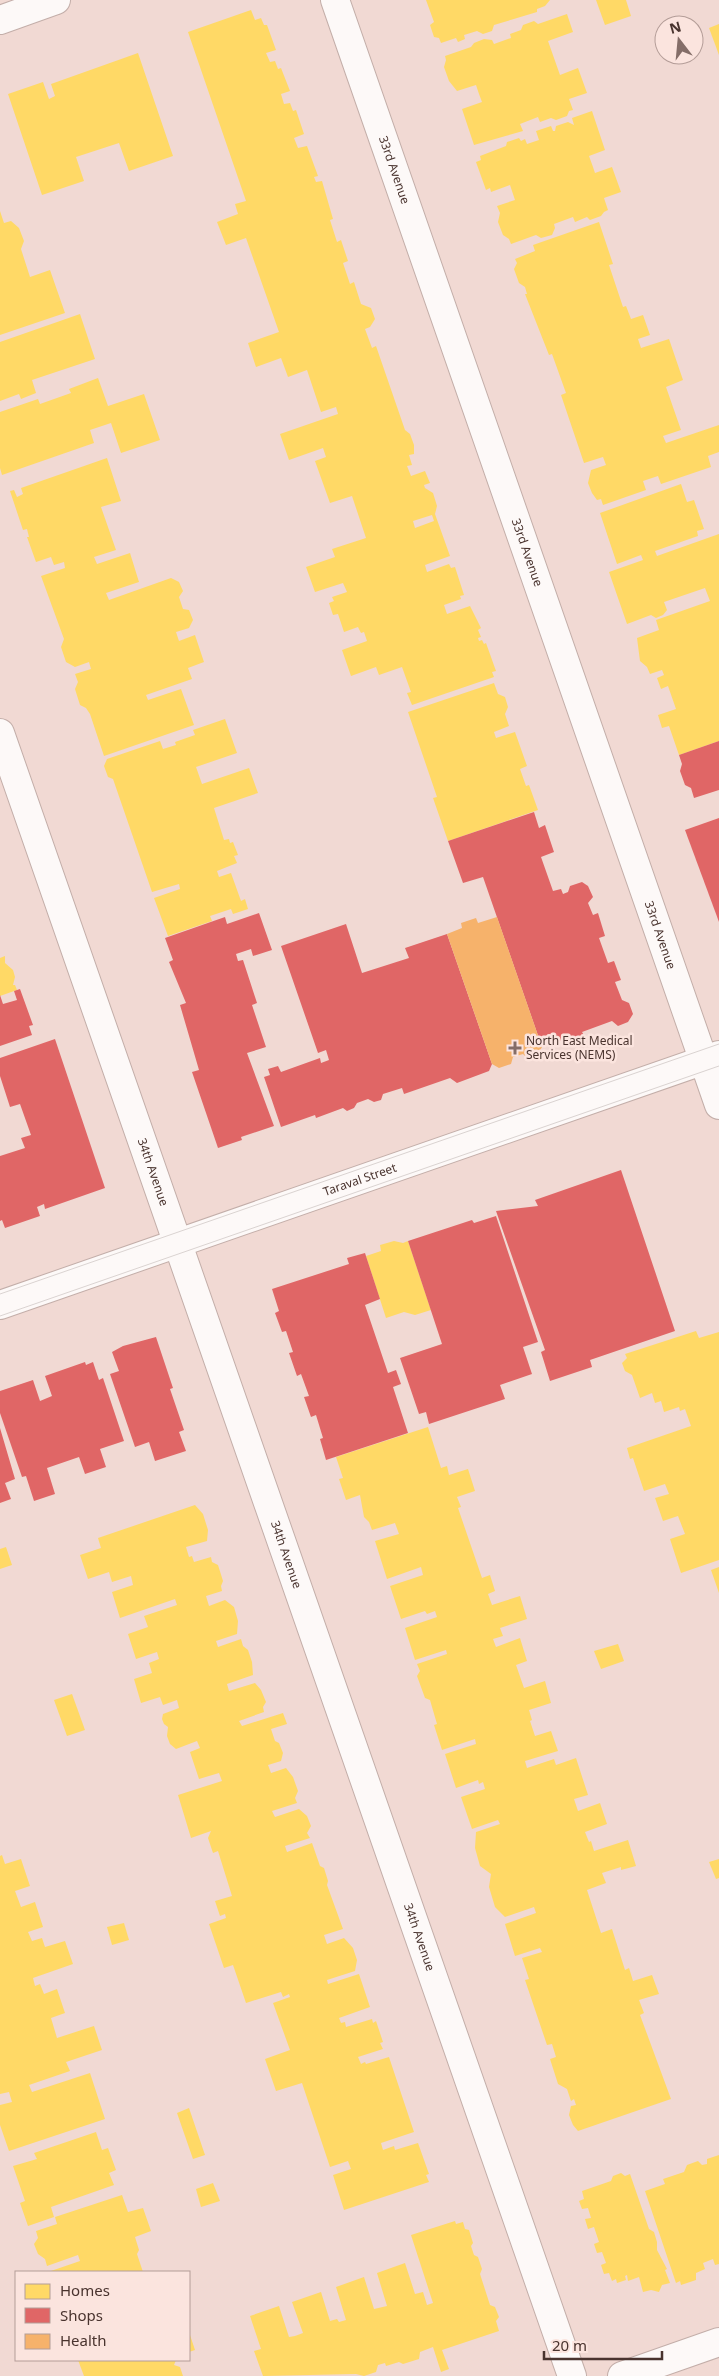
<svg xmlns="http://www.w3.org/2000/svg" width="719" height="2376" viewBox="0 0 719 2376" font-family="'Noto Sans',sans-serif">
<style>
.homes{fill:#ffd966;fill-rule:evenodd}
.shops{fill:#e06666}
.health{fill:#f6b26b}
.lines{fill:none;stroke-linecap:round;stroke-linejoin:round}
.minor-casing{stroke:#c3aea9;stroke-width:30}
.tertiary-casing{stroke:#c3aea9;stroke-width:30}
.minor{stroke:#fdf9f8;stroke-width:28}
.tertiary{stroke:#fdf9f8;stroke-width:28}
.tram{stroke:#dad3d1;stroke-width:1}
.poi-dot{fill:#846d68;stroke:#fbe4de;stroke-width:2}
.labels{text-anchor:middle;stroke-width:5;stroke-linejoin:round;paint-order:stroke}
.street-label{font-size:12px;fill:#49332e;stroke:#fbe4de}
.poi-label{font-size:12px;fill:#49332e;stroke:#fbe4de;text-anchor:start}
</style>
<rect width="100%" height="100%" fill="#f1d9d3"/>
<g class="homes">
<path d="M426,0H550L545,6L537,9V12L494,25L492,31L483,34L477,31L464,35L465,39L458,42L456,38L441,43L439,38L434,37L430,25L434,22Z"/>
<path d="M596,0H626L631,16L605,25Z"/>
<path d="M251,10L255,20L261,18L264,25H267L276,50L266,53L270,62L275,61L278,69L281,68L290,91L281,94L284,104L290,103L293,111L296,110L304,134L294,138L298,148L307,146L318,176L314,177L316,182L322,181L333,219L330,220L337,242L341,240L348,261L343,263L350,284L354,282L361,304L371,308L375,319L370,327L365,329L372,348L376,346L405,430L410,434L414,445V454L409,455L412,465L407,466L411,476L425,471L430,483L424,485L425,488L433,493L437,506L435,514L450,556L425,565L427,572L449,564L451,568L455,567L464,595L460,596L461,599L444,605L447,614L470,606L481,628L478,630L481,637L478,638L479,641L482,640L484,644L486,643L496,671L492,672L494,677L412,705L407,693L411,692L402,667L379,675L376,667L351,676L342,650L367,641L364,632L361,633L358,627L344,632L338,614L333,615L329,603L334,601L332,597L347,592L343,583L315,592L306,567L335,557L332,549L366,538L352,496L330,503L315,461L326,457L323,448L289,460L280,434L338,414L336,407L321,412L307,370L288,377L281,358L256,367L248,343L279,332L246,238L226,245L217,222L238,214L235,204L246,201L188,32ZM432,515L434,521L415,528L413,521Z"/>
<path d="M567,14L573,32L548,41L560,75L578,68L587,93L569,99L573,110L569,111L567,116L556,120L551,118L540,122L538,117L520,124L523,131L474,145L462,109L482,102L479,94L476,85L457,91L449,81L444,67L446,60L445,56L471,47L474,43L484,39L492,40L494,44L511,38L510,34L521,30L523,25L534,21L538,24Z"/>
<path d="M719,24V55L709,28Z"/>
<path d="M138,53L173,156L129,171L119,143L76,157L84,181L42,195L8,94L43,82L49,99L55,96L51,84Z"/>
<path d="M592,111L605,150L589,156L593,167L595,173L612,167L621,192L604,198L608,210L604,212L601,216L590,220L587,217L575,222L573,217L554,224L555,228L552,235L541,238L536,235L511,244L509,239L503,235L498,222L500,213L497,206L515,200L510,185L491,192L490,188L486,190L476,162L481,160L480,156L506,146L507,142L519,138L521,141L525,139L527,144L539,140L536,131L551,126L553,131H555L556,126L568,122L574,125L572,118Z"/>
<path d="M0,211L4,223L11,221L19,228L24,241L21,249L30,277L50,270L65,313L0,335Z"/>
<path d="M599,222L613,264L609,265L623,307L626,306L631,319L643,315L650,335L638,339L641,348L669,339L683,380L666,387L681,430L663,436L666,443L719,425V452L708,456L711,467L661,484L658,476L643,481L646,490L603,505L601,499L597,500L592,493L588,483L591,470L606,465L603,457L584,463L561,395L566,393L552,354L549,355L525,294H527L525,287L519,283L514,269L517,263L515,259L535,251L533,245Z"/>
<path d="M80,314L95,359L32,380L36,393L21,399L19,394L0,401V342Z"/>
<path d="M98,378L108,406L144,394L160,440L121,453L111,423L90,430L94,443L2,475L0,468V412L38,399L40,404L71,393L69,389Z"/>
<path d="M107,458L121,501L101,507L116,550L94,557L97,564L130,553L139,582L106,593L109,600L171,578L179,582L183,591L179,597L183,609L189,610L193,620L189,628L176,632L179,641L195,635L204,662L188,668L192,679L146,695L148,700L181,689L194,725L104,756L90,714L86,708L80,705L75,689L78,682L75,674L91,669L89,662L75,667L66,662L61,647L64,639L41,576L65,568L64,562L54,565L51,557L36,562L27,537H29L27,529L23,530L10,491L14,490L17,497L23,494L21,488Z"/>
<path d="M681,484L687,502L694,500L704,529L697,531L698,536L655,551L657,556L719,534V741L679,755L669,726L662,728L658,715L676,709L668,686L661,689L657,678L664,675L662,670L650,674L647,667L640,661L637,638L659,630L656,620L710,601L705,588L664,602L667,610L663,615L656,618L651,615L627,624L609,572L643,560L641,555L617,564L600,513Z"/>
<path d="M494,683L498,694L505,697L508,707L505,714L509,726L494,732L496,738L515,732L527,766L520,769L526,786L529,785L538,810L448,841L433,798L437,797L408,712Z"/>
<path d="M225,719L237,753L196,767L202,784L249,768L258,793L214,808L224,840L229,839L230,843L233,842L238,855L234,856L237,863L217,871L219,877L231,873L241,901L245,899L248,909L233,914L231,909L210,916L212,921L168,936L154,898L180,889L179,884L152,892L113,779L108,777L104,766L107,759L160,741L163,749L176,745L175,742L195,735L193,730Z"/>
<path d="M5,956V963L13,970L15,977L13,985H15L17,990L0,996V958Z"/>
<path d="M394,1241L403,1243L408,1241L431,1310L415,1315L404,1312L386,1318L366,1256L381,1251L380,1245Z"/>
<path d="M696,1331L699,1338L719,1332V1560L681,1573L670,1539L685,1534L678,1516L663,1521L655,1498L669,1494L665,1484L644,1491L633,1458L630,1459L627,1448L691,1426L685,1409L680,1411L679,1407L664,1412L661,1401L655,1403L652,1393L640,1398L632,1375L625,1371L622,1363L627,1358L625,1354Z"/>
<path d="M428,1427L441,1468L447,1466L449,1475L468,1469L475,1491L457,1497L461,1507L458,1508L482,1578L490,1575L495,1591L488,1594L492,1605L520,1596L527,1619L500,1628L503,1636L493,1639L496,1647L520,1638L527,1661L516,1665L524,1688L545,1681L551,1703L529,1710L532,1720L530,1721L535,1736L551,1731L558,1751L525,1761L527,1768L554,1759L556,1765L576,1758L588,1795L574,1799L578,1811L600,1803L607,1824L585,1832L589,1842L591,1841L594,1851L628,1840L636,1866L621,1870V1867L602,1873L606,1883L587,1890L601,1933L612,1929L625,1970L629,1968L633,1981L652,1975L659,1994L639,2000L644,2013L640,2015L671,2099L578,2131L573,2125L569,2115L571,2106L576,2105L574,2099L571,2101L567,2089L558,2084L550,2059L556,2057L552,2044L547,2045L525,1980L529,1979L522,1958L542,1952L540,1948L515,1956L505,1924L536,1913L534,1907L505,1917L495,1907L489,1887L491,1874L480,1866L475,1848L476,1832L500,1824L498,1820L472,1829L461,1797L485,1789L483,1782L479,1784L478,1780L456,1788L445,1754L476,1744L475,1739L442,1750L434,1725L437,1724L432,1707L430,1700L425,1698L417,1676L420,1671L417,1664L447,1654L446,1650L415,1660L405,1628L437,1617L435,1611L427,1614L425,1611L401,1619L390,1586L423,1575L421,1567L387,1579L375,1541L399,1534L395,1523L372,1530L369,1522L364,1517L360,1495L346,1500L339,1479L343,1478L336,1457Z"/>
<path d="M195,1505L203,1514L208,1530L207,1541L186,1547L189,1557L192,1556L194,1562L211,1557L212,1562L218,1565L223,1581L221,1586L222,1591L206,1596L209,1606L225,1600L234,1607L238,1621L237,1634L216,1641L218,1647L241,1639L243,1646L248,1650L252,1662L253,1675L227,1684L229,1691L255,1683L261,1690L266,1702L263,1707L264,1712L239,1721L242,1726L283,1713L287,1724L271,1729L275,1741L279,1743L283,1753L281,1761L268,1765L271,1773L286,1768L293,1777L298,1791L295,1798L297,1803L272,1811L275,1817L299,1809L307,1816L311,1826L307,1833L310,1838L285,1846L287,1852L312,1843L320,1866L324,1868L328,1881L327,1885L343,1929L324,1935L327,1944L344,1938L353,1948L357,1960L355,1971L327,1980L328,1984L359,1974L370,2007L339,2018L341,2023L345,2022L346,2027L372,2019L373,2023L376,2021L383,2042L380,2043L383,2049L358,2057L361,2064L365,2062L366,2064L389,2057L414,2132L381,2143L383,2150L394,2146L395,2150L418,2143L429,2174L426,2175L429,2182L344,2210L333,2175L351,2169L348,2161L330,2167L302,2083L276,2091L265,2059L290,2050L273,2003L290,1997L289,1994L283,1997L281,1992L246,2003L233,1965L224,1968L209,1924L226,1918L225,1914L220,1916L215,1901L232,1896L218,1851L213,1853L208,1838L211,1831L191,1838L178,1795L222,1781L219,1773L199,1779L190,1752L200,1748L197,1741L176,1749L170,1744L167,1736L168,1727L164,1724L162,1719L163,1714L179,1708L177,1700L163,1705L160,1697L141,1703L134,1679L152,1673L149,1663L159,1659L157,1652L136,1659L128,1634L148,1627L144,1616L177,1605L175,1599L120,1618L112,1592L133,1585L131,1576L112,1582L109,1572L88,1579L80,1555L101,1548L98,1538Z"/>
<path d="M6,1547L12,1565L0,1569V1549Z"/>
<path d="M719,1567V1593L711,1570Z"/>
<path d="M618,1644L624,1661L601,1669L594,1651Z"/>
<path d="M72,1694L85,1730L67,1736L54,1700Z"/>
<path d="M2,1855L5,1864L21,1859L30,1886L15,1891L21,1907L35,1902L43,1927L28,1932L32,1941L42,1938L45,1947L65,1941L73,1964L33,1978L35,1986L40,1984L44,1994L57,1989L65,2013L51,2018L57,2038L94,2026L102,2050L66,2062L70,2071L29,2085L32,2092L90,2073L105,2119L9,2151L0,2125V2105L12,2102L9,2092L0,2094V1856Z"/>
<path d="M719,1859V1878L716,1879L709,1862Z"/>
<path d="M124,1923L129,1940L112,1945L107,1927Z"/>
<path d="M189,2108L205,2155L193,2159L177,2113Z"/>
<path d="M96,2132L102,2150L108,2148L116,2170L109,2173L114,2185L51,2207L54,2217L28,2226L20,2203L25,2201L13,2166L37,2159L34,2153Z"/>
<path d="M719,2155V2264L715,2265L713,2259L703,2263L705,2269L696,2273V2280L681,2285L680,2281L676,2283L645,2191L665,2184L663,2179L684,2172L687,2165L698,2161L702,2165L707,2164V2159Z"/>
<path d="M621,2173L625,2176L630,2174L649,2229L654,2232L657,2242V2250L667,2269L665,2270L670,2283L662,2285L659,2292L651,2290L643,2292L639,2277L628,2281L627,2275L625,2276L626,2280L617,2283L616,2279L612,2281L609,2273L604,2274L601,2265L606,2263L602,2252L597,2253L594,2244L599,2242L594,2227L588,2229L585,2219L591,2218L588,2208L582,2209L579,2201L584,2199L582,2191L611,2181L613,2176Z"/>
<path d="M213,2183L220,2201L201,2207L196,2189Z"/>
<path d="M122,2195L128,2212L143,2208L151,2231L135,2237L139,2250L137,2254L143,2272H48L80,2261L78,2255L47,2266L45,2259L38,2254L34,2244L38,2238L36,2231L57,2224L55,2217Z"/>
<path d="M455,2221L456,2224L463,2222L465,2229L469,2230L473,2243L471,2246L474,2255L478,2257L482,2269L480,2274L490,2305L495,2307L499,2317L496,2321L499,2331L442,2350L449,2369L441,2372L433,2347L420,2352L419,2359L403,2364L399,2362L386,2366L385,2363L378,2365L376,2372L364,2376L356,2374L263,2376L254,2351L261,2349L250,2316L279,2306L289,2337L295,2336L303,2333L292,2302L321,2292L330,2321L337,2319L339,2322L346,2320L336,2287L364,2277L374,2309L387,2306L377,2273L405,2263L415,2294L423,2292L427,2305L433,2303L411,2235Z"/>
<path d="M189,2332L195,2350L189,2352Z"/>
<path d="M78,2360H176L174,2365L180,2367L183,2376H84Z"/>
</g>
<g class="shops">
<path d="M719,741V790L694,798L691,788L685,785L680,771L682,764L679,755Z"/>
<path d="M534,812L539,828L545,825L554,852L541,857L553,891L561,889L563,894L568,892L570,886L582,882L588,886L593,897L588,903L593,915L598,913L605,936L599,938L608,963L614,961L621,980L615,982L622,1000L629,1003L633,1014L628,1022L618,1026L612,1021L582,1032L585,1037L566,1044L565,1039L542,1047L483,877L463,883L448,841Z"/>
<path d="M719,818V922L685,830Z"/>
<path d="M259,913L272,950L253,956L251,949L236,954L238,961L243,960L257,1003L252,1005L266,1047L247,1053L274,1126L241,1137L242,1140L218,1148L192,1072L199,1070L180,1005L186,1003L169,962L173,960L165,938L225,917L227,924Z"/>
<path d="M346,924L362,973L409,958L405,948L447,934L492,1064L489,1071L457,1083L450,1078L404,1094L402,1088L383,1094L381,1100L374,1102L368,1099L357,1103L354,1108L347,1111L343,1108L316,1118L315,1115L281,1127L264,1077L270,1075L268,1069L278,1066L281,1072L320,1058L321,1063L329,1060L326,1050L318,1053L281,946Z"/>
<path d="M20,989L33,1025L29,1026L32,1035L0,1046V995L3,1004L17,1000L14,991Z"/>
<path d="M55,1039L105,1188L45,1209L44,1204L37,1207L40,1216L5,1228L2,1220L0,1221V1156L25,1148L21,1138L31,1135L20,1104L10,1107L0,1076V1058Z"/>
<path d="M621,1170L675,1331L590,1360L592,1367L550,1381L541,1352L545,1350L496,1211L538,1206L535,1200Z"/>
<path d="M496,1216L538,1342L523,1347L532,1374L500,1385L505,1399L429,1424L426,1412L419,1414L400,1358L442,1344L408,1241L472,1220L474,1223Z"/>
<path d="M365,1253L380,1299L365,1305L388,1373L396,1370L401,1384L393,1387L408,1433L326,1460L320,1439L323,1438L316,1415L311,1417L304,1397L309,1396L301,1374L297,1376L289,1353L293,1352L286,1331L282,1332L275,1313L279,1311L272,1289L349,1264L347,1258Z"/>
<path d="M156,1337L173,1388L170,1389L184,1430L179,1432L186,1451L155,1461L149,1442L135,1447L110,1374L119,1371L112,1352L123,1346Z"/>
<path d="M85,1362L86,1365L93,1362L99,1380L103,1378L124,1441L100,1449L106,1467L85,1474L79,1457L47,1468L55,1494L34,1501L26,1476L22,1477L0,1413V1391L33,1380L40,1401L52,1396L45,1376Z"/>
<path d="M0,1428L15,1479L5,1483L11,1499L0,1503Z"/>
</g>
<path class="health" d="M497,917L542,1047L538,1054L527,1058L523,1054L513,1057L511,1064L499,1068L492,1064L447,934L462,928L461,923L476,918L478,923Z"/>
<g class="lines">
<g class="minor-casing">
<g id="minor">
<path id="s1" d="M335,0L719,1105"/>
<path d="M0,20L56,0"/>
<path id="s2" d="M0,733L572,2376"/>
<path d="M622,2376L719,2342"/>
</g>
</g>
<g class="tertiary-casing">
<g id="tertiary">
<path id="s3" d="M0,1305L719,1055"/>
</g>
</g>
<use href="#minor" class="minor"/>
<use href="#tertiary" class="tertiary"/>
<g class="tram">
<path d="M0,1294L719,1044"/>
<path d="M0,1316L719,1066"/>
</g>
</g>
<path class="poi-dot" d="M512.5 1040.5h5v5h5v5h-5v5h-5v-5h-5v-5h5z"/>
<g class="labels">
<g class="street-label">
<text dy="4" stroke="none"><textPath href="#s1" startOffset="180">33rd Avenue</textPath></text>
<text dy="4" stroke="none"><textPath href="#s1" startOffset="585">33rd Avenue</textPath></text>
<text dy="4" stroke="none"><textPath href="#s1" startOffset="990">33rd Avenue</textPath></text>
<text dy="4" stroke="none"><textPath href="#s2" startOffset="465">34th Avenue</textPath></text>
<text dy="4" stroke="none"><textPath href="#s3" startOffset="381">Taraval Street</textPath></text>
<text dy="4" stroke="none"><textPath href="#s2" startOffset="870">34th Avenue</textPath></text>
<text dy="4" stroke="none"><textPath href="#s2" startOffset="1275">34th Avenue</textPath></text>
</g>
<g class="poi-label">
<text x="526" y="1045">North East Medical<tspan x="526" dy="14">Services (NEMS)</tspan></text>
</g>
</g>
<rect x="15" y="2271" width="175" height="90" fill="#fbe4de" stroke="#b49d98"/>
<rect x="25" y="2284" width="25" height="15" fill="#ffd966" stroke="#b49d98"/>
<text x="60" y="2296" font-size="15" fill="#49332e">Homes</text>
<rect x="25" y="2308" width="25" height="15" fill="#e06666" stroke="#b49d98"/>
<text x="60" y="2321" font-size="15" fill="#49332e">Shops</text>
<rect x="25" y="2334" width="25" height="15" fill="#f6b26b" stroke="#b49d98"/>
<text x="60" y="2346" font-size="15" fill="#49332e">Health</text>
<g transform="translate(679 40) rotate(344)"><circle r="24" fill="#fbe4de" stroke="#b49d98"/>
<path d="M0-4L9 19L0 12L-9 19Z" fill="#846d68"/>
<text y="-8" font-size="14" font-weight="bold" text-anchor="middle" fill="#49332e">N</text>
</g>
<path d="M544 2351v8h118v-8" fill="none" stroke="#49332e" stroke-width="2.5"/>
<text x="552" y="2351" font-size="15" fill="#49332e" stroke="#fbe4de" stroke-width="4" paint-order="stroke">20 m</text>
</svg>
